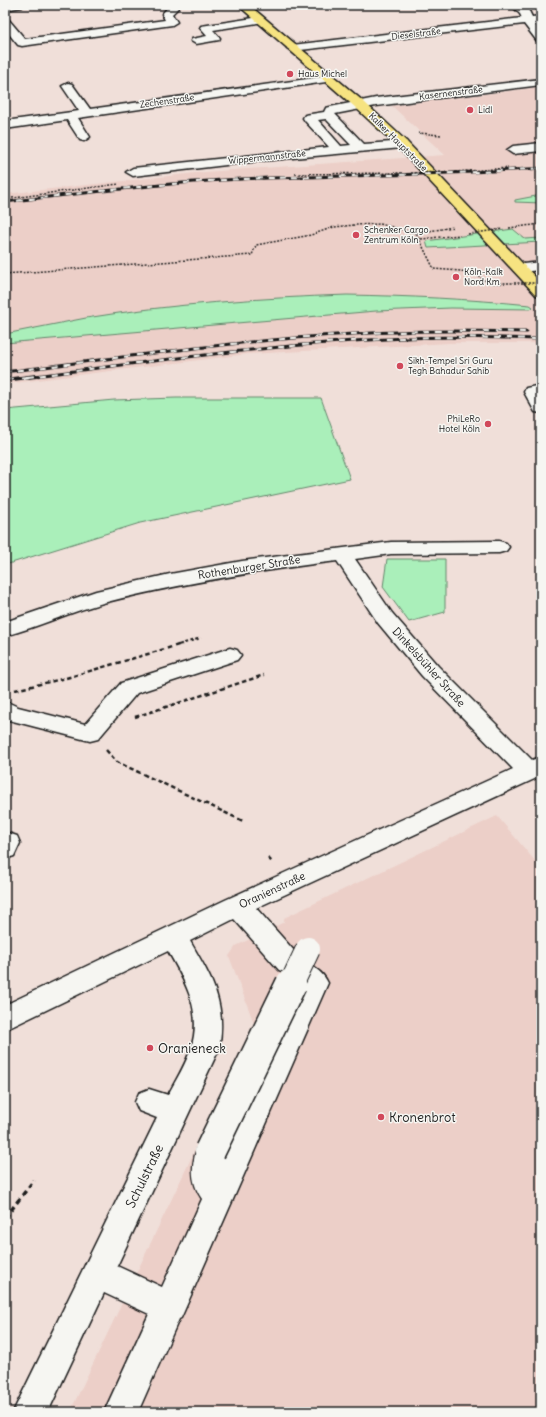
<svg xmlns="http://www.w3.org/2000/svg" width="546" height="1417" viewBox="0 0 546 1417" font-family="Delius,sans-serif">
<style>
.built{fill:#eccfc8}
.green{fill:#aaefba;stroke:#63866b}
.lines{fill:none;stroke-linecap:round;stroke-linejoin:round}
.minor-casing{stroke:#1c1c1c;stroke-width:3}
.major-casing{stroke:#1c1c1c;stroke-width:3}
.path-far3{stroke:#1c1c1c;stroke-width:1.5;stroke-dasharray:2 1.5;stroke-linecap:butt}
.path-far2{stroke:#1c1c1c;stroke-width:2;stroke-dasharray:3.5 2.5;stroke-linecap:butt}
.path-far1{stroke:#1c1c1c;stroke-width:2.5;stroke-dasharray:4.5 3;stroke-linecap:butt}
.path{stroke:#1c1c1c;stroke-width:3.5;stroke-dasharray:5.5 4;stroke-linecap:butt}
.minor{fill:#f6f6f2;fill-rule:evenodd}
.major{fill:#f6e381;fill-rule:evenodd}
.rail-far1-casing{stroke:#1c1c1c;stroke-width:3}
.rail-casing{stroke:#1c1c1c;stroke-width:4}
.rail-far1{stroke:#f6f6f2;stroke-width:2;stroke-dasharray:6;stroke-linecap:butt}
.rail{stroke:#f6f6f2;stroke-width:2.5;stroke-dasharray:8;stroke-linecap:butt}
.minor-bridge-far1-casing{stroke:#1c1c1c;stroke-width:26;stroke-linecap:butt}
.minor-bridge-casing{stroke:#1c1c1c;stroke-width:33;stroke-linecap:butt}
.path-bridge{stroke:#1c1c1c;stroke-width:1.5;stroke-dasharray:2 1.5;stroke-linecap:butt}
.minor-bridge-far1{stroke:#f6f6f2;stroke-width:24}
.minor-bridge{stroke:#f6f6f2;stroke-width:30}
.poi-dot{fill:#d1495b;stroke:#f6f6f2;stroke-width:1.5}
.labels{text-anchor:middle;stroke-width:3;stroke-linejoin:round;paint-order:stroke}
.far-street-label{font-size:9px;fill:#1c1c1c;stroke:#f6f6f2}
.far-poi-label{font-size:9px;fill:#1c1c1c;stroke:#f6f6f2;text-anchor:start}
.street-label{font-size:11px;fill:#1c1c1c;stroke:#f6f6f2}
.near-poi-label{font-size:13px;fill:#1c1c1c;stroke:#f6f6f2;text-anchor:start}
.near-street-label{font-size:13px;fill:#1c1c1c;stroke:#f6f6f2}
</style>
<rect width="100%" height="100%" fill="#f0dfd9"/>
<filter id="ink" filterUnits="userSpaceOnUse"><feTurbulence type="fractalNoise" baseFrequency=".025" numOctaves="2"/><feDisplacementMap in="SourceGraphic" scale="8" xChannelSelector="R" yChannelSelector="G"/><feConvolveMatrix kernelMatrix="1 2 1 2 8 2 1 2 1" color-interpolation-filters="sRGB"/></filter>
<g filter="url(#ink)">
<g class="built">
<path d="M541,87V343H450L248,354L5,384V194L205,172L445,155L392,106Z"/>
<path d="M497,816L541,868V1412H70L197,1146L256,1029L229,956L236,946L284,922V918Z"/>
</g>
<g class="green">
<path d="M541,195V203L515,202V200Z"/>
<path d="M513,229L525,239L541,238V242L428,248L426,241Z"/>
<path d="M347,295C408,296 469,299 530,305L533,307L531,309L451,308L376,311L5,343V334C32,329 59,323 86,318C171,304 260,298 347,295Z"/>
<path d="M176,398H321L350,479L140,523L5,565V410L114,400Z"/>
<path d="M387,559H445V612L409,622L383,587Z"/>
</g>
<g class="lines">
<g class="minor-casing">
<g id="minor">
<path d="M5,5H23L22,7L5,10Z"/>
<path d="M170,5H181L172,14L177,22L172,25L22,46L18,45L5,29V19L9,20L25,39L165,20L162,14Z"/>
<path d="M511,5H522L529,11L532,17L541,16V22L534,23L541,33V42L537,41L524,24L292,51L287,48L292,45L522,18L520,14Z"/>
<path d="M260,17L265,20L264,22L213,30L220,38L219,40L196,44L191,41L192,39L207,36L200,28L201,26Z"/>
<path d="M329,76L333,77L335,79L333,81L78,118L90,137L84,141L80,140L67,120L5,129V121L79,111L62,86L68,83L72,84L90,109Z"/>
<path d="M541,79V85L376,106L335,114L364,144L406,141L408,144L406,147L402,148L260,161L133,176L126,172L133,168L329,147L305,121L303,118L305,115L324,112L326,108L330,107L376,98ZM326,119L351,145L341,146L318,120Z"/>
<path d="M541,143V151L513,154L507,150L513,146Z"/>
<path d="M541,262V270L519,272L514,271L512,268L514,265Z"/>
<path d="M541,385V413L535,412L524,392L526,388Z"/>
<path d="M499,541L506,543L509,547L506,551L499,553L391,554L355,559L392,613L438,666L532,760L541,757V776L256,908L297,954L301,962L299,967C311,962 323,972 328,983L181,1318L179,1319L138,1412H104L149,1314L104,1293L48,1412H13L157,1118L139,1111L135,1102L139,1093L149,1089L168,1095C176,1080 186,1064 191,1048C203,1012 185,981 168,951L5,1030V1005L225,900L513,769L422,676L378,623L337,561C258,571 180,583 103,603C70,612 38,627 5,636V622L96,591L170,574L242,561L391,542ZM234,919L279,970L288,973L294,971L292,976L296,984L300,987L224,1150L220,1141L210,1137L200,1141C191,1161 189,1180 202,1199L162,1287L117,1266L219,1049C227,1003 212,979 190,941Z"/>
<path d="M230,648L237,650L241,655L237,660L137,693L98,739L90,741L5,719V701L18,707L85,724L121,683Z"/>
<path d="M8,833L17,836L20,843L14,856L5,859V834Z"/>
</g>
</g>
<g class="major-casing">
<path id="major" d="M238,5H249L364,102L406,141L541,283V297L536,295L398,147L356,108Z"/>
</g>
<g class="path-far3">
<path d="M418,133L441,135"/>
<path d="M455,172L508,168"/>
<path d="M295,174L402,173"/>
<path d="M5,199L119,184"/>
<path d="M509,228L541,224"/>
<path d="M416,233L454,227"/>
<path d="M421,239L460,235"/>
<path d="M5,274L252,255L256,245L311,235L334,227L355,225L380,224L416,233L434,269L473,272L487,282L493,283"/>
</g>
<path class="path-far2" d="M178,645L201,638"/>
<g class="path-far1">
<path d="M15,690L66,678L182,644"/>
<path d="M135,717L264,675"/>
<path d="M106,750L117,762L243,821"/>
<path d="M268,858L272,862"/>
</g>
<path class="path" d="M5,1218L34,1180"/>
<use href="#minor" class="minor"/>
<use href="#major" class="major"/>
<g class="rail-far1-casing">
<g id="rail-far1">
<path d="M5,202C84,193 163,183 242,179C342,175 442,176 541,168"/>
<path d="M5,372C135,356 266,336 397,332C440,330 484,331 527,332"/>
<path d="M28,377C153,361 278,344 405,338C450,336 496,338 541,339"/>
</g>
</g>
<g class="rail-casing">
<path id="rail" d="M5,380L36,376"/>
</g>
<use href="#rail-far1" class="rail-far1"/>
<use href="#rail" class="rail"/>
<g class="minor-bridge-far1-casing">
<path id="minor-bridge-far1" d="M291,985L308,949"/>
</g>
<g class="minor-bridge-casing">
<path id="minor-bridge" d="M210,1151L291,984"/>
</g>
<g class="path-bridge">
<path d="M411,173L446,172"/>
<path d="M468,234L502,229"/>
<path d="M493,283H541"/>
</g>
<use href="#minor-bridge-far1" class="minor-bridge-far1"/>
<use href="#minor-bridge" class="minor-bridge"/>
</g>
</g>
<g class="poi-dot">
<circle cx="290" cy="74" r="4"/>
<circle cx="470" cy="110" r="4"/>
<circle cx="356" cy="235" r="4"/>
<circle cx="456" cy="277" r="4"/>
<circle cx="400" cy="366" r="4"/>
<circle cx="488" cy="424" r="4"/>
<circle cx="150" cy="1048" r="4"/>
<circle cx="381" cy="1117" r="4"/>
</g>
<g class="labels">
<g class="far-street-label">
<text transform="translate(416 34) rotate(-7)" y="3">Dieselstraße</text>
<text transform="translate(451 93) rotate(-7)" y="3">Kasernenstraße</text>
<text transform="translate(167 101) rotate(-8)" y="3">Zechenstraße</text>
<text transform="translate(398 142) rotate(45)" y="3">Kalker Hauptstraße</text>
<text transform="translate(267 157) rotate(-6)" y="3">Wippermannstraße</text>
</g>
<g class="far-poi-label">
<text x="298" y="77">Haus Michel</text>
<text x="478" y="113">Lidl</text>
<text x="364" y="233">Schenker Cargo<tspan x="364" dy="10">Zentrum Köln</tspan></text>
<text x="464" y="275">Köln-Kalk<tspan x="464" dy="10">Nord Km</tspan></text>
<text x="408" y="364">Sikh-Tempel Sri Guru<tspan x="408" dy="10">Tegh Bahadur Sahib</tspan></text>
<text x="480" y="422" text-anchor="end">PhiLeRo<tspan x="480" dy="10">Hotel Köln</tspan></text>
</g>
<g class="street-label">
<text transform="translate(249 567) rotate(-9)" y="4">Rothenburger Straße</text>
<text transform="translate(429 667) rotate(48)" y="4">Dinkelsbühler Straße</text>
<text transform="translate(272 890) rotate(-25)" y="4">Oranienstraße</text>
</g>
<g class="near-poi-label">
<text x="158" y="1053">Oranieneck</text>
<text x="389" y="1122">Kronenbrot</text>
</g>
<g class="near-street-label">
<text transform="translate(144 1176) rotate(-64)" y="5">Schulstraße</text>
</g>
</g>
<rect width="546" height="1417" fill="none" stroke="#f6f6f2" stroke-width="20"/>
<rect x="10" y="10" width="526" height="1397" fill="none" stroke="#1c1c1c" stroke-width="1.5" filter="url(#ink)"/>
</svg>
